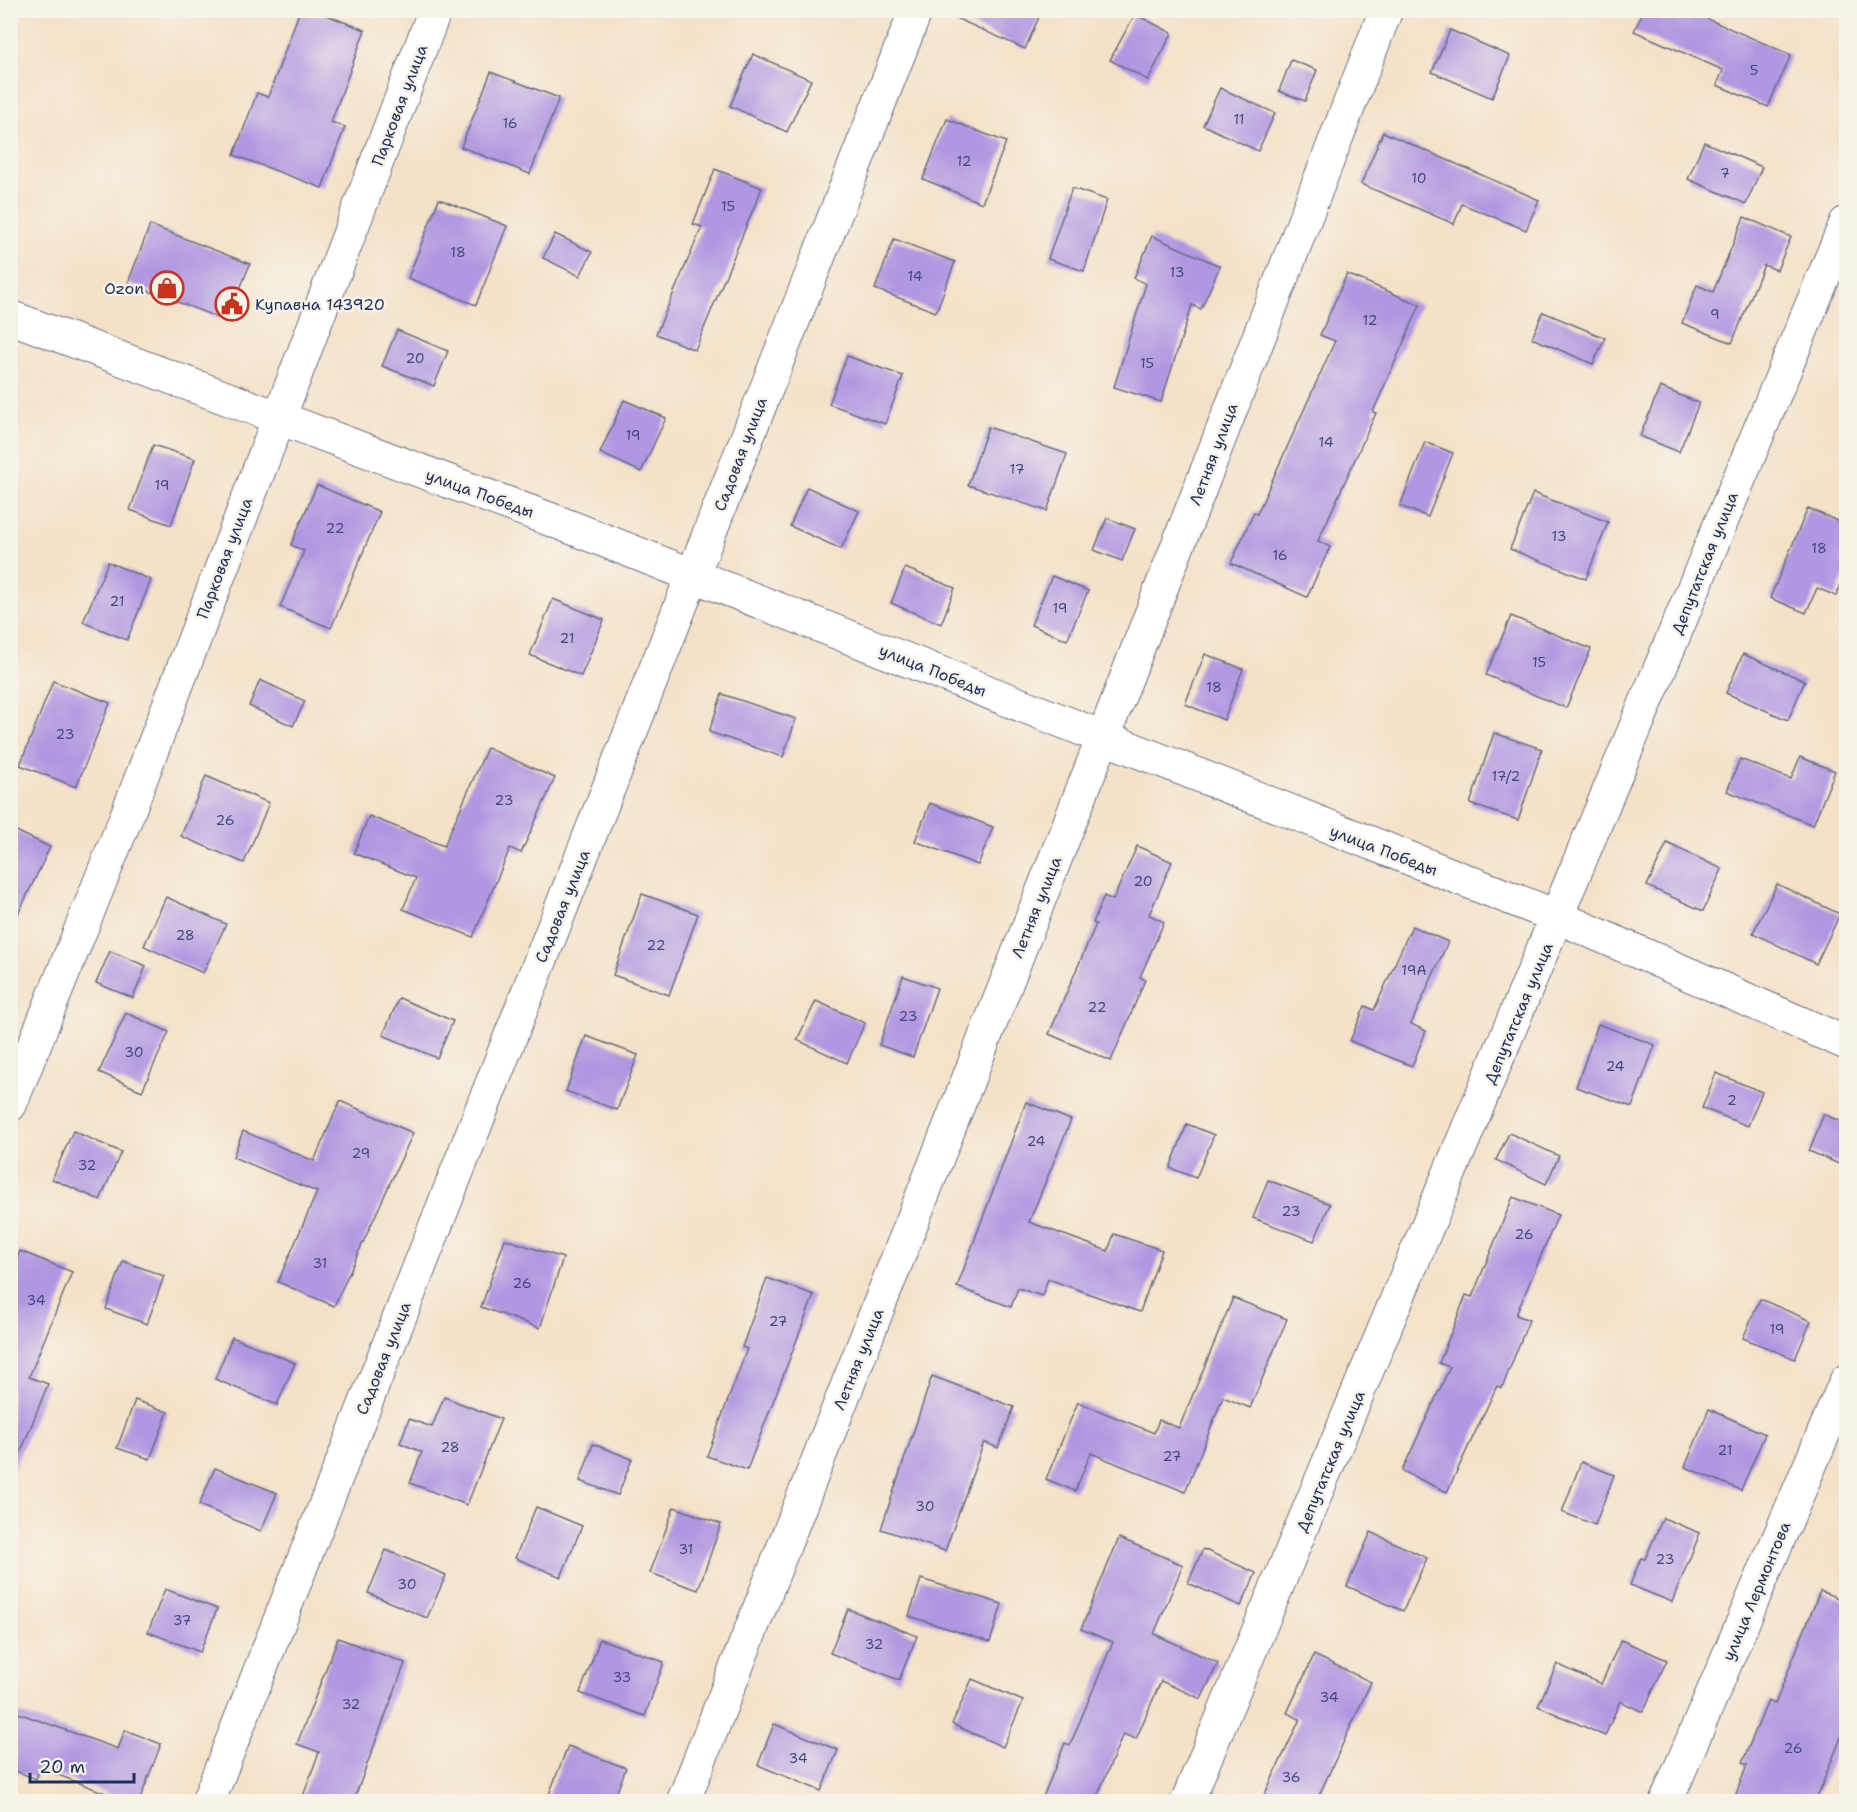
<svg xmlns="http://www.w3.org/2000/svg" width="1857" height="1812" viewBox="0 0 1857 1812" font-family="'Shantell Sans',sans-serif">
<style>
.building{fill:#b097e1}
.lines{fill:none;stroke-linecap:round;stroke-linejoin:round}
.minor-casing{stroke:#676d83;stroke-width:35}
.minor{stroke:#fff;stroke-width:33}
.labels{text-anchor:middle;stroke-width:5;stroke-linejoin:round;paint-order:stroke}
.number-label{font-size:14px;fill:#40497f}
.street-label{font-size:16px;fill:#1b2f5e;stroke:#f7f3e8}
.poi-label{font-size:16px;fill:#1b2f5e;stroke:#f7f3e8;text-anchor:end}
</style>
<rect width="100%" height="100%" fill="#f7f3e8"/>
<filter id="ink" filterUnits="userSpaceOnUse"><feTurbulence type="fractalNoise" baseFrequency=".0167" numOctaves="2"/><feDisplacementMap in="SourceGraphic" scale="12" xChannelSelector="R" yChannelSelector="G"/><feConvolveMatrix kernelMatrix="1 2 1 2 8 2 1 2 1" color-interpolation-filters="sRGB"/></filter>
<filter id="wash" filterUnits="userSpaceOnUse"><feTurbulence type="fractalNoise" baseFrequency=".008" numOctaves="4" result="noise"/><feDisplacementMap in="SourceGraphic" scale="24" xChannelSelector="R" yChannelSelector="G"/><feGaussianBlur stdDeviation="1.35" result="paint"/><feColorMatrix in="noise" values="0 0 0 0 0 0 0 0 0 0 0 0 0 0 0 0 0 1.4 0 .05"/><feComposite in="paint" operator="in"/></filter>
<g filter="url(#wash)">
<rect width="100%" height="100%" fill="#f4e1c7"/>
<g id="blocks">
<g class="building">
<path d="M300,10H313L365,30L331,122L345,127L322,188L234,155L257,93L268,97Z"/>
<path d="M938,10H1042L1025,49Z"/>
<path d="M1644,10H1687L1791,55L1768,107L1717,85L1723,70L1634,31Z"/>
<path d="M1135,14L1172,33L1148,80L1110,60Z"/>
<path d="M1450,30L1510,56L1492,98L1432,72Z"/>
<path d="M753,54L811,80L787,132L730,106Z"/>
<path d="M1291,60L1317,70L1305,101L1279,91Z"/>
<path d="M491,72L559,98L530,174L461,147Z"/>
<path d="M1220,88L1275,113L1258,151L1203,125Z"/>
<path d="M947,119L1006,142L982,203L923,179Z"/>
<path d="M1383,132L1539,200L1526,230L1462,204L1454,224L1361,184Z"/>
<path d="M1704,142L1762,167L1746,204L1688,179Z"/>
<path d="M715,169L762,188L695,350L656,334L702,227L693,224Z"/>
<path d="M1072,188L1107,200L1084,271L1048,259Z"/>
<path d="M439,199L507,226L476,305L408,278Z"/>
<path d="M1744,217L1791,237L1777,270L1764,265L1732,343L1682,323L1697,285L1713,292Z"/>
<path d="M150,225L250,264L227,321L128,283Z"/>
<path d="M555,234L592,252L580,276L543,258Z"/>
<path d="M1152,236L1220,266L1201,309L1192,305L1161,402L1114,387L1146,284L1134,278Z"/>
<path d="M894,239L955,262L936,312L875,289Z"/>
<path d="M1347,274L1420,305L1373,412L1376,413L1318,541L1330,547L1307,597L1231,563L1254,512L1257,514L1335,341L1320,335Z"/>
<path d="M1543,312L1605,338L1593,364L1532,338Z"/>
<path d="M397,330L448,351L434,386L382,366Z"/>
<path d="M847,356L903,376L885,424L829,404Z"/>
<path d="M1660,387L1699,403L1679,452L1640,436Z"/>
<path d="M624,400L666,418L641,472L600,453Z"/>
<path d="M988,427L1067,454L1047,511L968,485Z"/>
<path d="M1425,442L1453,453L1428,517L1400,506Z"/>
<path d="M153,445L195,459L171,525L130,510Z"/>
<path d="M317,485L380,512L331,628L280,607L304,551L291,545Z"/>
<path d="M807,487L859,511L841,549L790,526Z"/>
<path d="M1533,493L1608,522L1586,579L1510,549Z"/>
<path d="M1808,508L1846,525V572L1836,596L1817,588L1806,613L1770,598Z"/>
<path d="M1107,518L1135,529L1122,561L1094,550Z"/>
<path d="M108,562L151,580L127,640L83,622Z"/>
<path d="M905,568L955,588L941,624L891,603Z"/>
<path d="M1052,576L1088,591L1067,640L1031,625Z"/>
<path d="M553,599L604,620L581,676L530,655Z"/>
<path d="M1511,616L1591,649L1566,708L1486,675Z"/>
<path d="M1205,654L1243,669L1224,720L1185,704Z"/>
<path d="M1743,654L1805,681L1788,720L1726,693Z"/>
<path d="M260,680L305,701L293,726L249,706Z"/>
<path d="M53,681L110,703L76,787L20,765Z"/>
<path d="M722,694L796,719L783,757L709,732Z"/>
<path d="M1494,733L1542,749L1518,820L1470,804Z"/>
<path d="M487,748L555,778L521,853L510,848L473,937L403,909L416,878L354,853L369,816L444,846Z"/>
<path d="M1800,757L1835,771L1813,825L1727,791L1740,759L1791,779Z"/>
<path d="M206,776L269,803L244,863L181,836Z"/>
<path d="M930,803L993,827L978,865L915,841Z"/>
<path d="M10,828L50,847L10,931Z"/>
<path d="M1667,843L1722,869L1703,911L1647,886Z"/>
<path d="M1137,846L1172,862L1149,915L1164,922L1140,977L1145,980L1111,1061L1049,1034L1096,924L1093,923L1104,896L1113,900Z"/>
<path d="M1777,884L1840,914L1816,964L1753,933Z"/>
<path d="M642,894L698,914L669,995L613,975Z"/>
<path d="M166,897L226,924L203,973L144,946Z"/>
<path d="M1412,926L1448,942L1411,1024L1426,1031L1412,1066L1350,1041L1365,1006L1374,1010Z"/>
<path d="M110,951L146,966L133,998L96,983Z"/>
<path d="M903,976L937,988L913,1057L879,1045Z"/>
<path d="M399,998L453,1021L437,1058L383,1035Z"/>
<path d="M816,1001L865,1023L847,1063L797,1040Z"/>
<path d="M126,1013L169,1032L142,1091L99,1072Z"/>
<path d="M1598,1024L1655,1045L1632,1107L1576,1087Z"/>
<path d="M586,1036L638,1055L617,1110L566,1091Z"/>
<path d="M1716,1073L1762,1092L1748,1126L1702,1108Z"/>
<path d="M340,1101L413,1133L334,1306L278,1282L317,1192L233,1157L243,1131L314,1161Z"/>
<path d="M1026,1102L1071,1120L1029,1222L1108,1251L1114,1234L1162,1250L1140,1312L1048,1279L1042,1296L1018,1288L1011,1307L957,1287Z"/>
<path d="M1824,1114L1846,1124V1167L1809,1151Z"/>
<path d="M1187,1124L1214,1135L1196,1178L1170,1168Z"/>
<path d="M73,1131L121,1152L100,1200L52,1179Z"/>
<path d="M1509,1133L1559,1156L1546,1184L1496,1160Z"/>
<path d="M1268,1180L1330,1204L1314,1241L1253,1218Z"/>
<path d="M1513,1197L1558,1215L1516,1315L1529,1320L1502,1388L1497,1386L1447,1492L1402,1471L1450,1367L1439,1363L1466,1295L1472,1297Z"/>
<path d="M505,1239L563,1258L540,1328L481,1307Z"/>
<path d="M20,1251L72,1272L29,1377L48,1384L12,1474L10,1275Z"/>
<path d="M123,1261L164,1276L147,1324L106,1309Z"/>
<path d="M767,1278L814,1295L747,1470L707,1456L747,1349L742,1347Z"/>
<path d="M1233,1298L1287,1319L1250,1408L1223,1397L1185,1492L1091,1453L1075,1491L1046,1479L1078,1402L1154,1433L1159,1420L1179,1428Z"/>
<path d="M1760,1299L1811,1321L1795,1359L1743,1338Z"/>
<path d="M232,1337L295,1363L277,1405L215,1379Z"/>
<path d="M932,1376L1014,1407L998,1448L984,1442L945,1551L881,1529Z"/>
<path d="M444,1397L501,1419L467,1505L410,1483L422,1452L400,1443L409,1419L432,1427Z"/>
<path d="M135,1400L168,1412L150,1459L117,1448Z"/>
<path d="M1709,1409L1765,1434L1741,1490L1685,1467Z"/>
<path d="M593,1444L632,1459L618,1495L580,1481Z"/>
<path d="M1581,1462L1614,1475L1595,1525L1562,1512Z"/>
<path d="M215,1468L277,1493L261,1531L199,1505Z"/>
<path d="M536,1507L582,1526L561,1577L515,1558Z"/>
<path d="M674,1507L721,1524L698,1590L650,1573Z"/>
<path d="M1663,1518L1700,1533L1672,1602L1630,1585L1641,1558L1645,1559Z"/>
<path d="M1371,1532L1427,1558L1403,1611L1347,1586Z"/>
<path d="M1119,1538L1183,1565L1154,1634L1218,1663L1201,1699L1161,1681L1136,1739L1123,1734L1095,1802H1041L1065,1743L1070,1745L1113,1642L1081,1629Z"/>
<path d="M1203,1549L1256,1573L1241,1606L1188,1583Z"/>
<path d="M386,1550L446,1575L427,1618L368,1593Z"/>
<path d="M921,1579L1002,1604L990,1642L909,1616Z"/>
<path d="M165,1589L217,1609L200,1652L148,1632Z"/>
<path d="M1820,1591L1846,1601V1725L1815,1802H1733L1747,1765L1742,1763L1768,1701L1775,1704Z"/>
<path d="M848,1609L917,1636L899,1680L830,1653Z"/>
<path d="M338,1638L405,1663L353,1802H301L319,1752L297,1744Z"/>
<path d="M600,1639L664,1662L645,1716L580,1693Z"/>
<path d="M1621,1640L1667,1660L1643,1712L1620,1701L1605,1736L1538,1706L1557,1664L1601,1684Z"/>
<path d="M1314,1655L1371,1682L1316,1802H1261L1300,1719L1287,1713Z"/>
<path d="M972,1679L1023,1701L1003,1747L952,1724Z"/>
<path d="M10,1710L118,1749L125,1730L161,1744L139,1802H129L40,1768L36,1779L10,1769Z"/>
<path d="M774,1724L838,1750L821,1791L758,1765Z"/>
<path d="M568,1746L626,1768L613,1802H546Z"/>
</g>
</g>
</g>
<g filter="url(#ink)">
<use href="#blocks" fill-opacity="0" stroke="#676d83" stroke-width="1.5"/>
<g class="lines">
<g class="minor-casing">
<g id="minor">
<path d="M10,317L565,525L1558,917L1846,1043"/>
<path d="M10,1105L127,815L435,10"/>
<path d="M208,1802L916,10"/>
<path d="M683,1802L1103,738L1386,10"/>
<path d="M1187,1802L1846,223"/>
<path d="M1666,1802L1846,1381"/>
</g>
</g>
<use href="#minor" class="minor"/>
</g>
</g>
<defs>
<g id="shop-ring" transform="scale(1.725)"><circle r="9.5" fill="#f7f3e8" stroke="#c8321e" stroke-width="1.5"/><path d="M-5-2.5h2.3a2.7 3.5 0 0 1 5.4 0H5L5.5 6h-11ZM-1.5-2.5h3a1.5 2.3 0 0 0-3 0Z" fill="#c8321e"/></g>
<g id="civic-ring" transform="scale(1.725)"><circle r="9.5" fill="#f7f3e8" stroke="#c8321e" stroke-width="1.5"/><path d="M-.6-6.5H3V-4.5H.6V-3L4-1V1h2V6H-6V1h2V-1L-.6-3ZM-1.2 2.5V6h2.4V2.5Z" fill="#c8321e"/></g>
</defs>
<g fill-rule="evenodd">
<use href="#shop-ring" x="167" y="288"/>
<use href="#civic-ring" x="232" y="304"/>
</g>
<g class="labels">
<g class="number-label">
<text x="1754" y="75">5</text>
<text x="1239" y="124">11</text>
<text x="510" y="128">16</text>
<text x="964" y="166">12</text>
<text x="1725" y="178">7</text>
<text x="1419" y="183">10</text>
<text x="728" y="211">15</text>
<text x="458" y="257">18</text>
<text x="1177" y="277">13</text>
<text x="915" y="281">14</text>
<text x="1715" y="319">9</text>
<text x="1370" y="325">12</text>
<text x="415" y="363">20</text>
<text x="1147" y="368">15</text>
<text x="633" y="440">19</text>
<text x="1326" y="447">14</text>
<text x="1017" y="474">17</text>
<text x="162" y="490">19</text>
<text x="335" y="533">22</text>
<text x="1559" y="541">13</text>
<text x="1819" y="553">18</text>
<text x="1280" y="560">16</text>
<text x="117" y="606">21</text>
<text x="1060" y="613">19</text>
<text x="567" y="643">21</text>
<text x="1539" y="667">15</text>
<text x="1214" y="692">18</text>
<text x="65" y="739">23</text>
<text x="1506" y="781">17/2</text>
<text x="504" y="805">23</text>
<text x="225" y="825">26</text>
<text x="1143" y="886">20</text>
<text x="185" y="940">28</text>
<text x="656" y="950">22</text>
<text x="1414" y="975">19А</text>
<text x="1097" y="1012">22</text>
<text x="908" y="1021">23</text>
<text x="134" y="1057">30</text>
<text x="1615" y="1071">24</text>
<text x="1732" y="1105">2</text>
<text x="1036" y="1146">24</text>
<text x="361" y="1158">29</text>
<text x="87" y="1170">32</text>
<text x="1291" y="1216">23</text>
<text x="1524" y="1239">26</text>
<text x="320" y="1268">31</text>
<text x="522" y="1288">26</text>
<text x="36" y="1305">34</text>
<text x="778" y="1326">27</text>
<text x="1777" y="1334">19</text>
<text x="450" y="1452">28</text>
<text x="1725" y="1455">21</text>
<text x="1172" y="1461">27</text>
<text x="925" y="1511">30</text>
<text x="686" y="1554">31</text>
<text x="1665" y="1564">23</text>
<text x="407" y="1589">30</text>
<text x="182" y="1625">37</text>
<text x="874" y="1649">32</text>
<text x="622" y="1682">33</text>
<text x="1329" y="1702">34</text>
<text x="351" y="1709">32</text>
<text x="1793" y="1753">26</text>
<text x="798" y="1763">34</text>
<text x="1291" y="1782">36</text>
</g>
<g class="street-label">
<text transform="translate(399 105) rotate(-69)" y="6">Парковая улица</text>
<text transform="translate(740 454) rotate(-69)" y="6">Садовая улица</text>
<text transform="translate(1213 454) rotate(-69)" y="6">Летняя улица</text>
<text transform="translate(480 493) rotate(20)" y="6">улица Победы</text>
<text transform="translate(224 558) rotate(-69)" y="6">Парковая улица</text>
<text transform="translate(1704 563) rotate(-68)" y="6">Депутатская улица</text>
<text transform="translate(933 670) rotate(22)" y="6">улица Победы</text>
<text transform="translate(1384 850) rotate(21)" y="6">улица Победы</text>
<text transform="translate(562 906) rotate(-68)" y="6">Садовая улица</text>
<text transform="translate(1036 907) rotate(-68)" y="6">Летняя улица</text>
<text transform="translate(1518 1013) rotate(-67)" y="6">Депутатская улица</text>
<text transform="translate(383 1358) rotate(-68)" y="6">Садовая улица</text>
<text transform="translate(858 1359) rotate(-68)" y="6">Летняя улица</text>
<text transform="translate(1330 1461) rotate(-67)" y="6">Депутатская улица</text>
<text transform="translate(1756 1591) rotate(-67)" y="6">улица Лермонтова</text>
</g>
<g class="poi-label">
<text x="144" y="294">Ozon</text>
<text x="255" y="310" text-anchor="start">Купавна 143920</text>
</g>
</g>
<rect width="1857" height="1812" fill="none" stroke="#f7f3e8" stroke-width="36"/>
<path d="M30 1773v9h104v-9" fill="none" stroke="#1b2f5e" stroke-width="3"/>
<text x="39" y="1773" font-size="18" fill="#1b2f5e" stroke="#f7f3e8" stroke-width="4.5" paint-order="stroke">20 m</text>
</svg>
